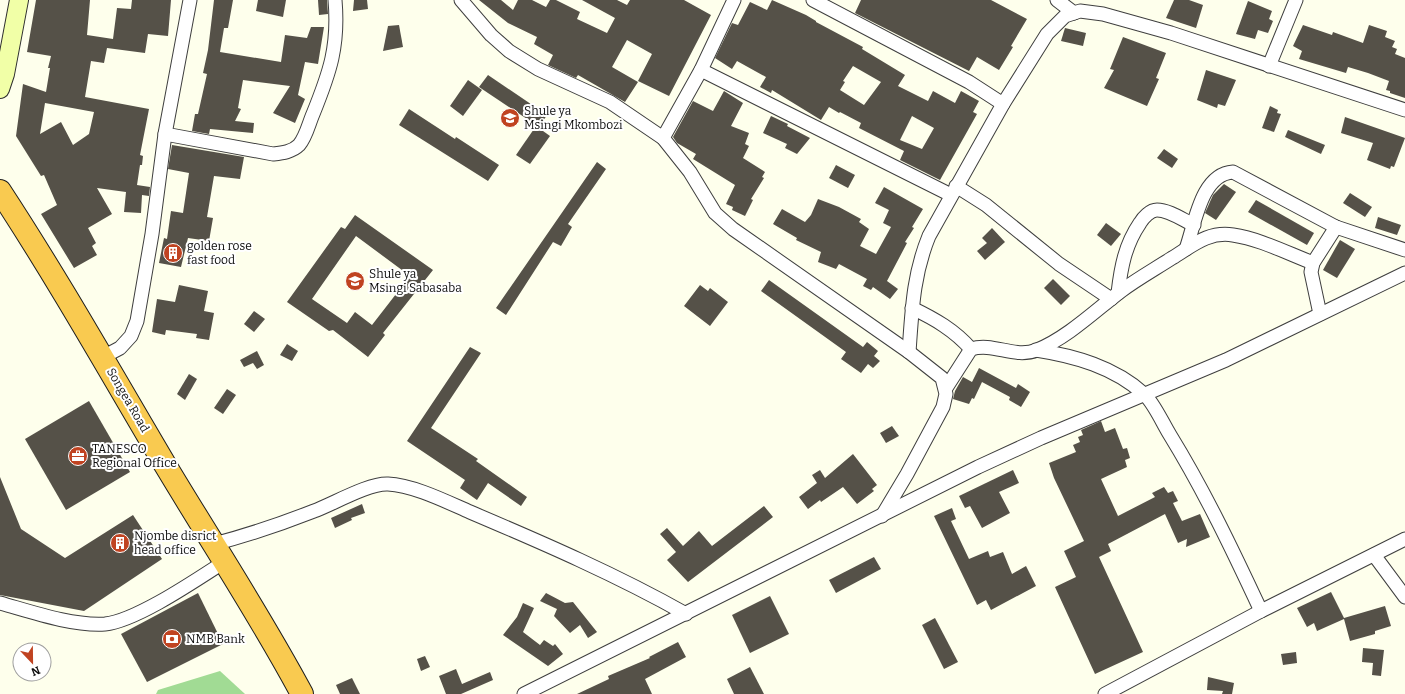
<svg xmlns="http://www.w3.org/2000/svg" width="1405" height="694" viewBox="0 0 1405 694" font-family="Bitter,serif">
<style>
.forest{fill:#a1db94}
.building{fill:#555148;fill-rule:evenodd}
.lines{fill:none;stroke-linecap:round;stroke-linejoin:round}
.street-casing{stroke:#3f3f3f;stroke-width:15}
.secondary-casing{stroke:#2e2e2e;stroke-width:20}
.highway-casing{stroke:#1d1d1d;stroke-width:24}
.street{stroke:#fff;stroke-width:13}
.secondary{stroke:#f1ffa7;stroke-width:18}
.highway{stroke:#f9ca50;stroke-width:22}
.labels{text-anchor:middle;stroke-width:4;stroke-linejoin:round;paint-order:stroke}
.poi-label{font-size:12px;fill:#0c0c0c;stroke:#fff;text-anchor:start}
.street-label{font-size:12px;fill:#0c0c0c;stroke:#fff}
</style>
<rect width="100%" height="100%" fill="#feffec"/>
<path class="forest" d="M220,671L245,694H156L158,690Z"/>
<g class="building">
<path d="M36,0H90L87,35L113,39L117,8L131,9L132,0H171L168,36L148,34L145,53L107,48L104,63L91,61L85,97L149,109L140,155L143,156L142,165H140L137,185L150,187L149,196L142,195L141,213L124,212L126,192L97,188L112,214L88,228L96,243L92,246L97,255L74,268L41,214L57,205L44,175L41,176L16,136L23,84L46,92L50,68H48L51,56L27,52ZM45,103L94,112L89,134L73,145L61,122L40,134Z"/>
<path d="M214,0H233L228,28H224L220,52L281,62L285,35L307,38L311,27H324L318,64L305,62L298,95L305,99L295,123L273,113L290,86L243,80L238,108L241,109L235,121L254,123L253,133L210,129L209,134L192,131L195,114H198L207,74L203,73L208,50Z"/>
<path d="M258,0H286L283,17L256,11Z"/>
<path d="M318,0H327L328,14L319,15Z"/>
<path d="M354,0H367L368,9L353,11Z"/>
<path d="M479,0H501L513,10L518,0H532L546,7L550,0H556L580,12L577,19L607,33L615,18L582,0H617L627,5L630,0H684L711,15L669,96L638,81L652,54L627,40L612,67L638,82L625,102L578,75L576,78L548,65L553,55L534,44L537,37L508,23Z"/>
<path d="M772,0L806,15L816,21V22L863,47L862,49L905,75L898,86L928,101L933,91L955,103L961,91L979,101L973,112L977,114L940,180L900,160L904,151L859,128L861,123L840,112L839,113L829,107L821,120L772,90L771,93L760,87L766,77L737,61L732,69L715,58L732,23L738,25L750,2L767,10ZM853,66L881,82L864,105L840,90L845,82L843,81ZM912,116L934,128L922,149L900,140Z"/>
<path d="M861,0H991L1027,19L1011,46L1013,47L999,70L977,57L969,71L855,13Z"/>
<path d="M1174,0H1189L1203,5L1196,28L1166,18Z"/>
<path d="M1248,1L1272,11L1269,19L1273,21L1268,33L1258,30L1255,39L1236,34Z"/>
<path d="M399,25L403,47L383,51L388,26Z"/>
<path d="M1303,25L1332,35L1333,32L1363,43L1369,25L1387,31L1385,37L1395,41L1392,47L1397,49L1395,54L1405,58V98L1390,93V91L1386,90L1389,81L1368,73L1348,67L1346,73L1299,59L1302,51L1293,46Z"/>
<path d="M1065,28L1086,33L1083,46L1061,41Z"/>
<path d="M1123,37L1166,53L1156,78L1159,79L1147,106L1104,88L1114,70L1110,69Z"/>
<path d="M1206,70L1236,80L1225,106L1218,104L1217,108L1197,100Z"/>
<path d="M488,75L547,115L539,127L479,87Z"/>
<path d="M468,80L482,90L463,116L450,106Z"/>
<path d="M724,91L743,103L731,126L749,133L745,144L749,146L743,158L765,172L762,177L764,178L751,199L753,200L745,216L732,210L733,207L726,204L735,185L693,159L696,154L677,143L673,137L693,101L713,111Z"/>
<path d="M1270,106L1278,110L1277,113L1281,114L1274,132L1262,128Z"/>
<path d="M409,109L455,139L456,137L499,165L488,181L399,125Z"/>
<path d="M771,116L788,124L787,126L810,138L797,154L785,148L787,144L763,133Z"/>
<path d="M1345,117L1405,138L1394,167L1391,166L1390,169L1367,160L1373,143L1341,133Z"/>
<path d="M536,126L550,136L530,164L516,155Z"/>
<path d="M1288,130L1325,145L1321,154L1285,137Z"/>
<path d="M172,145L244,157L240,179L214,176L207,217L213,218L209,241L188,238L181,267L159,263L164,238L167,239L171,211L183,213L189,173L168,169Z"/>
<path d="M1164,149L1178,159L1172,168L1157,158Z"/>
<path d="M597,162L606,169L568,224L572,227L561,246L553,242L506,315L496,308Z"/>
<path d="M836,165L855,175L848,188L829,178Z"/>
<path d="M1224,184L1236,192L1216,220L1205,213L1213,195Z"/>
<path d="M884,187L923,209L912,227L914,228L905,242L907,243L887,281L898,289L890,299L873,287L871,290L863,286L867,279L839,264L836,269L818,262L821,252L796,240L797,238L773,224L782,209L805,222L811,215L818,199L839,207L861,219L859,222L869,229L860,246L876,254L891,227L883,223L889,210L875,203Z"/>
<path d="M1350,193L1372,207L1365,217L1343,203Z"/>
<path d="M1256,200L1314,233L1307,245L1248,212Z"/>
<path d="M355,215L433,270L383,333L385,335L368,357L333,330L329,331L287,302L341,227L345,229ZM356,236L410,276L372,325L355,312L347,323L312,299Z"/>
<path d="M1378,217L1401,225L1397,235L1375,228Z"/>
<path d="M1106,223L1121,234L1111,246L1097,235Z"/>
<path d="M992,228L1005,242L985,260L977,251L987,243L982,238Z"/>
<path d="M1340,240L1355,249L1337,278L1323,270Z"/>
<path d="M1053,279L1070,296L1061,305L1044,288Z"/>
<path d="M769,280L863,347L867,342L878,351L874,356L880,361L873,368L868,364L861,373L841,359L846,352L761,291Z"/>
<path d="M179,285L208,291L204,311L214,313L209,340L196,338L197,334L166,330L165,335L152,332L157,299L175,302Z"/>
<path d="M700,285L708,291L710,288L728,302L710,326L684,306Z"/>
<path d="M254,311L265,319L254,332L244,324Z"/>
<path d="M287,344L298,351L292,361L280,355Z"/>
<path d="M470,347L481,353L431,428L478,459L476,461L527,497L521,506L488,483L477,500L460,488L465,480L407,441Z"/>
<path d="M257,351L264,365L257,369L253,363L244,367L240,360Z"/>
<path d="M979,368L1016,388L1018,384L1030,392L1021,407L1009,400L1010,397L982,382L974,399L972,398L969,404L953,399L955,391L963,377L972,382Z"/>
<path d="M189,374L197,379L185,400L177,394Z"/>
<path d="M227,389L236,395L223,414L214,408Z"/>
<path d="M89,401L130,472L66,510L25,439Z"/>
<path d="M1101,421L1105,432L1115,428L1123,449L1127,448L1130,458L1125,460L1127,467L1101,479L1118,516L1155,497L1152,493L1164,487L1168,493L1173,491L1178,501L1173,503L1182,521L1200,514L1210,537L1186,547L1187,539L1178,543L1165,514L1108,544L1111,551L1099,557L1143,652L1095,674L1055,587L1076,577L1064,551L1084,541L1054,478L1049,463L1076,452L1073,445L1080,442L1078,437L1083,435L1081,430Z"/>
<path d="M892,426L899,436L886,443L880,433Z"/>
<path d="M853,454L877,485L872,489L874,491L857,504L843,487L821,502L820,500L808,509L799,497L817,483L812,475L820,470L825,478Z"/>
<path d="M1013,470L1019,483L999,492L1010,513L982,528L970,506L965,508L959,496Z"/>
<path d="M0,477L21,529L65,558L133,515L162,559L84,611L0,595Z"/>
<path d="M362,504L365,513L351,518L352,520L335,528L331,518Z"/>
<path d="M764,506L773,517L688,582L667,560L676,552L660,534L667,528L683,546L699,531L712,546Z"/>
<path d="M952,508L956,519L951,521L969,559L988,551L990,557L1003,552L1012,574L1026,566L1036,586L991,610L986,600L977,605L934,516Z"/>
<path d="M874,557L881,569L836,593L829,580Z"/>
<path d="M1331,592L1344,618L1385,606L1391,626L1375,631V634L1350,641L1344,619L1317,631L1314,623L1307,627L1297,608Z"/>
<path d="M198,593L223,644L147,682L121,634Z"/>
<path d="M546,593L565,603L573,602L597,632L588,638L580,625L570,633L554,616L557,609L540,601Z"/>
<path d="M770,596L789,634L750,653L732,615Z"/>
<path d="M523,603L534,608L523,632L540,645L544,640L553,646L555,644L563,654L548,666L503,635L517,617Z"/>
<path d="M935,618L958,662L944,669L922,625Z"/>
<path d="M678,642L686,657L645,679L652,694H577L609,679L608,676L650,658L649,657Z"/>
<path d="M1363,648L1384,650L1381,676L1372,675L1373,663L1362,662Z"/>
<path d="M1296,652L1297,663L1283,665L1281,654Z"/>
<path d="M425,656L430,667L421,671L417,659Z"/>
<path d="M750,667L764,694H734L727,679Z"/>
<path d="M456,669L462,684L490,672L493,680L461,694H446L439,676Z"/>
<path d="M1208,677L1234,683L1232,694H1222L1223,691L1207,690Z"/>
<path d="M352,678L360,694H340L336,685Z"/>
</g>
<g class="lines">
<g class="street-casing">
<g id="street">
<path d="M461,0L491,35L509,51L538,69L610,102L663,138L690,172L715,213L733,229L909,352L942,378L946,394L943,407L907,474L882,516"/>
<path d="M813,0L969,82L1003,104"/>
<path d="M1057,0L1074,13"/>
<path d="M1269,66L1296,0"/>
<path d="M701,70L951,195"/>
<path d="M165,134L273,154C282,153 292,152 299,145C306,137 309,123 313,114C330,72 339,46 335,0"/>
<path d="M663,138L701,70L734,0"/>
<path d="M956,186L986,205L1059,264L1111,299"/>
<path d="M1186,249C1195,224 1201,174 1233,172L1336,227L1405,250"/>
<path d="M1118,293C1121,267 1125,245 1140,223C1143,218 1150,210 1157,210C1169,210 1183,220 1194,225"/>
<path d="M912,308C935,319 954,330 971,349"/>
<path d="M1320,314L1311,272L1313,263L1336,227"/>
<path d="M1036,350C1075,356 1114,367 1144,394C1154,403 1163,424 1170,435C1205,492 1233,551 1261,611"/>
<path d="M909,352C912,311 913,275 929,236L1003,104L1047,34L1065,16L1080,11L1103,14L1171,33L1405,110"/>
<path d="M103,357L120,348L131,336L137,321L152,234L165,134L190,0"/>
<path d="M946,388L971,349C994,342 1014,359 1037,350C1067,338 1096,310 1121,291C1137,279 1155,269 1172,258C1192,246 1208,231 1233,235C1260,239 1287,253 1313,263"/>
<path d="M214,544C248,535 281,524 314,511C333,504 369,483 388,484C413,485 447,502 470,512C543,543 617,575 686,614"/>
<path d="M1374,555L1405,597"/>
<path d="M0,603C32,612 72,626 105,624C136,621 196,580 224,562"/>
<path d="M524,694L978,467L1041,438L1226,360L1405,273"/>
<path d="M1105,694L1261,611L1405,539"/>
</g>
</g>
<g class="secondary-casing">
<path id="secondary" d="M0,89L5,74L19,0"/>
</g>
<g class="highway-casing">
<path id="highway" d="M0,191C59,281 112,375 167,468C212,543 261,617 302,694"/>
</g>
<use href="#street" class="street"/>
<use href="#secondary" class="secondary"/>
<use href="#highway" class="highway"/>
</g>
<defs>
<g id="school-disc" transform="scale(1)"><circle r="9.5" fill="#c04321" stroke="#fff"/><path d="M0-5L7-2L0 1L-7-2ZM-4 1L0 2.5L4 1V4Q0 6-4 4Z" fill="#fff"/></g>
<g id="building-disc" transform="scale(1)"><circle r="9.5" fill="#c04321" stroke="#fff"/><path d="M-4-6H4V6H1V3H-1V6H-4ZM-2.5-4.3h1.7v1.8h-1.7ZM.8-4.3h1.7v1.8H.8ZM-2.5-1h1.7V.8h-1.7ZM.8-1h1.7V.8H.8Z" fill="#fff"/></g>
<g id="office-disc" transform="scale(1)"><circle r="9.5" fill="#c04321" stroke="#fff"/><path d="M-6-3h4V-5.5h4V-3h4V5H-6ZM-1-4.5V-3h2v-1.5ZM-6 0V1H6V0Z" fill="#fff"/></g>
<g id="bank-disc" transform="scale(1)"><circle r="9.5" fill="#c04321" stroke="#fff"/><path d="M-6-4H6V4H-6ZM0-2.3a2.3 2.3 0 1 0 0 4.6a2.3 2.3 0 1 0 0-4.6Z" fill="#fff"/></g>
</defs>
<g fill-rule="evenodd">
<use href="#school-disc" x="510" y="118"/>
<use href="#building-disc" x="173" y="253"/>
<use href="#school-disc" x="355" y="281"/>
<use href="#office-disc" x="78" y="456"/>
<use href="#building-disc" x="120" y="543"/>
<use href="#bank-disc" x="172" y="639"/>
</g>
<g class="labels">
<g class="poi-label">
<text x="524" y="115">Shule ya<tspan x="524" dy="14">Msingi Mkombozi</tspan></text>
<text x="187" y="250">golden rose<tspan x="187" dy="14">fast food</tspan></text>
<text x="369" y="278">Shule ya<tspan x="369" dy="14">Msingi Sabasaba</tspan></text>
<text x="92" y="453">TANESCO<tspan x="92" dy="14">Regional Office</tspan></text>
<text x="134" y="540">Njombe disrict<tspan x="134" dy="14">head office</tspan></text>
<text x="186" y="643">NMB Bank</text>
</g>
<g class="street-label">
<text transform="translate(128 400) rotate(60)" y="4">Songea Road</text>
</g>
</g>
<g transform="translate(32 662) rotate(158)"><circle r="19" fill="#ffffff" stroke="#9e9e9e"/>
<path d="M0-3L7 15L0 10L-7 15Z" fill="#c04321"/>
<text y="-6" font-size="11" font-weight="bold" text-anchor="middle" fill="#0c0c0c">N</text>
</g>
</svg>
